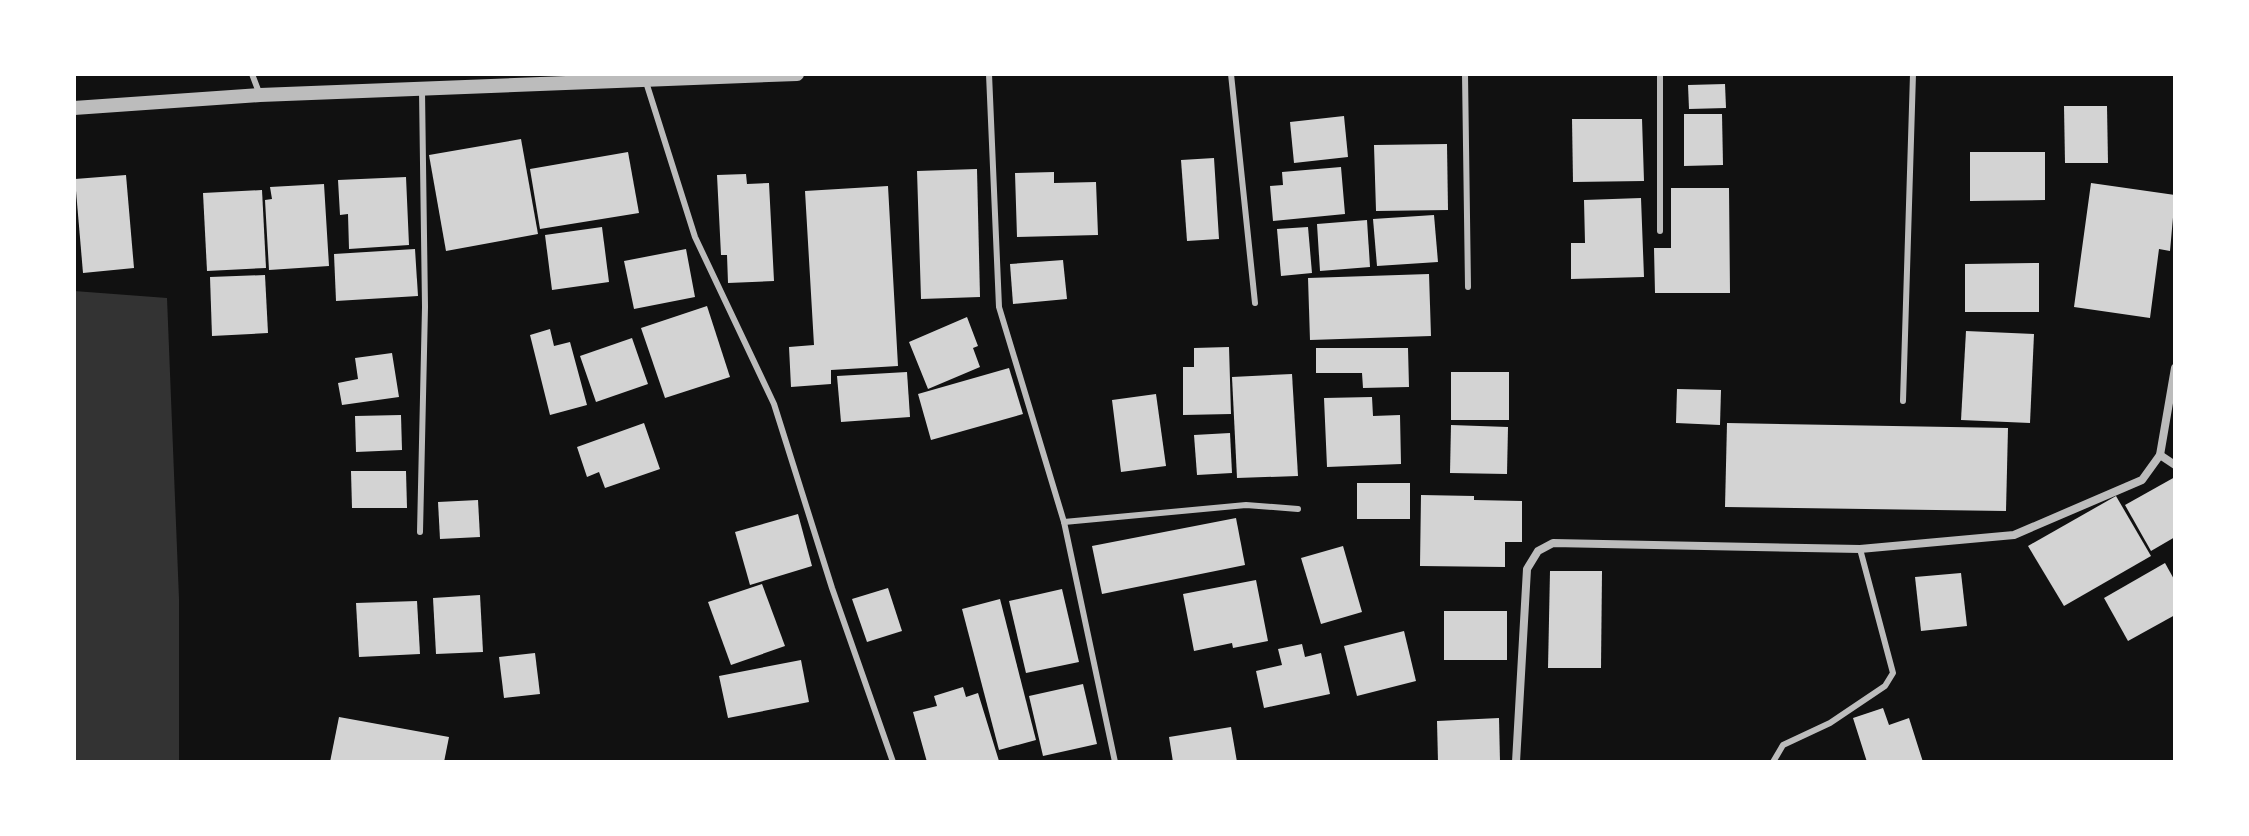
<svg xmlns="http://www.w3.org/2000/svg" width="2249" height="836" viewBox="0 0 2249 836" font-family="'Asap Condensed',sans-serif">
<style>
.water{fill:#333}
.building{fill:#d3d3d3}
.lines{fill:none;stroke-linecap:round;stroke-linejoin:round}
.service{stroke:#bcbcbc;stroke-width:6}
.minor{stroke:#bcbcbc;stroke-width:8}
.tertiary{stroke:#bcbcbc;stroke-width:14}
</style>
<rect width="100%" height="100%" fill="#111"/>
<path class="water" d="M74,291L167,298L179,599V762H74Z"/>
<g class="building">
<path d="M1725,84L1726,108L1689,109L1688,85Z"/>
<path d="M2064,106H2107L2108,163H2065Z"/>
<path d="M1684,114H1722L1723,165L1684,166Z"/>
<path d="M1344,116L1348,157L1294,163L1290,122Z"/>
<path d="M1572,119H1642L1644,181L1573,182Z"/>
<path d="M521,139L538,234L446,251L429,155Z"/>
<path d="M1447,144L1448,210L1376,211L1374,145Z"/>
<path d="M628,152L639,213L540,229L530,169Z"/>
<path d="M1970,152H2045V200L1970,201Z"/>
<path d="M1214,158L1219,239L1187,241L1181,160Z"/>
<path d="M1341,167L1345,214L1273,221L1270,186L1283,185L1282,172Z"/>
<path d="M977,169L980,297L921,299L917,171Z"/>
<path d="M1054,172V183L1096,182L1098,235L1017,237L1015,173Z"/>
<path d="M746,174L747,184L769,183L774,281L728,283L727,255H721L717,175Z"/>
<path d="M126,175L134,268L83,273L75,179Z"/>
<path d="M406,177L409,245L349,249L348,214L340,215L338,180Z"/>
<path d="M2091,183L2175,195L2170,251L2159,249L2150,318L2074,307Z"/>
<path d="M324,184L329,266L269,270L265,200L272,199L270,187Z"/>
<path d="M888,186L898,366L831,370V384L791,387L789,347L814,345L805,191Z"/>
<path d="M1671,188H1729L1730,293H1655L1654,248H1671Z"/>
<path d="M262,190L266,268L207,271L203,193Z"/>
<path d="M1641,198L1644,277L1571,279V243H1585L1584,200Z"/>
<path d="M1434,215L1438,262L1377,266L1373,219Z"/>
<path d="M1367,220L1370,267L1320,271L1317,224Z"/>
<path d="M602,227L609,282L552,290L545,235Z"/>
<path d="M1308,227L1312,273L1281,276L1277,229Z"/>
<path d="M415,249L418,296L336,301L334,254Z"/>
<path d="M686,249L695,297L634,309L624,261Z"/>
<path d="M1063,260L1067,299L1013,304L1010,264Z"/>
<path d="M2039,263V312H1965V264Z"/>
<path d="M1429,274L1431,336L1310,340L1308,278Z"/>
<path d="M265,275L268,333L212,336L210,277Z"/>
<path d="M707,306L730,377L665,398L641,328Z"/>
<path d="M967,317L978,346L973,348L980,367L928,389L909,342Z"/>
<path d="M550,329L554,346L570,342L587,405L550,415L530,335Z"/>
<path d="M1966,331L2034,334L2030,423L1961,420Z"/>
<path d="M632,338L648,384L596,402L580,356Z"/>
<path d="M1229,347L1231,414L1183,415V367H1194V348Z"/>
<path d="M1316,348H1408L1409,387L1363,388L1362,373H1316Z"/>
<path d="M392,353L399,397L342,405L338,383L358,379L355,358Z"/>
<path d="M1009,368L1023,414L931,440L918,394Z"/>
<path d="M907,372L910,417L841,422L837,376Z"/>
<rect x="1451" y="372" width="58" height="48"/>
<path d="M1292,374L1298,476L1237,478L1232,377Z"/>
<path d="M1677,389L1721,390L1720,425L1676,423Z"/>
<path d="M1156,394L1166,466L1121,472L1112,400Z"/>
<path d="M1372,397L1373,416L1400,415L1401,464L1327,467L1324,398Z"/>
<path d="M401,415L402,450L356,452L355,416Z"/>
<path d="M644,423L660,469L605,488L599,472L587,477L577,447Z"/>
<path d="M1727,423L2008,428L2006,511L1725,507Z"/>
<path d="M1451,425L1508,427L1507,474L1450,473Z"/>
<path d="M1230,433L1232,473L1197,475L1194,435Z"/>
<path d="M351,471H406L407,508H352Z"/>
<path d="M2175,477V537L2151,551L2125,505Z"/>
<rect x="1357" y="483" width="53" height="36"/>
<path d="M1421,495L1474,496V500L1522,501V542H1505V567L1420,566Z"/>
<path d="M2116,496L2151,556L2064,606L2028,546Z"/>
<path d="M478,500L480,537L440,539L438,502Z"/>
<path d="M798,514L812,566L750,585L735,532Z"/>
<path d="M1236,518L1245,565L1102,594L1092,546Z"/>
<path d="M1343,546L1362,612L1321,624L1301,558Z"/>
<path d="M2165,563L2175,581V615L2128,641L2104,598Z"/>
<path d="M1550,571H1602L1601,668H1548Z"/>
<path d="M1961,573L1967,626L1921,631L1915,577Z"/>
<path d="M1256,580L1268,641L1233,648L1232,643L1194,651L1183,594Z"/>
<path d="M762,584L785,646L731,665L708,602Z"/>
<path d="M888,588L902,631L867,642L852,599Z"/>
<path d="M1062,589L1079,662L1026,673L1009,601Z"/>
<path d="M480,595L483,652L436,654L433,598Z"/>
<path d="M1000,599L1036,740L999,750L962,609Z"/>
<path d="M417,601L420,654L359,657L356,603Z"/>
<rect x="1444" y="611" width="63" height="49"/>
<path d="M1404,631L1416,681L1357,696L1344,646Z"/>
<path d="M1302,644L1305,657L1321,653L1330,694L1264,708L1256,671L1282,665L1278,649Z"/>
<path d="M535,653L540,694L504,698L499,657Z"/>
<path d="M801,660L809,702L728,718L719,676Z"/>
<path d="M1083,684L1097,744L1043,756L1029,696Z"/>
<path d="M963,687L966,697L978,693L999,761L927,762L913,712L937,706L934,696Z"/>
<path d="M1883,708L1889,725L1909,718L1923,762H1867L1853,718Z"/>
<path d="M339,717L449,737L444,762H330Z"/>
<path d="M1499,718L1500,762H1438L1437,721Z"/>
<path d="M1231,727L1237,762H1173L1169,737Z"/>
</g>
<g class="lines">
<g class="service">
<path d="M252,74L260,95"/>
<path d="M989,74L999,307L1064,522L1115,762"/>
<path d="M1231,74L1255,303"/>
<path d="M1465,74L1468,287"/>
<path d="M1660,74V231"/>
<path d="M646,82L695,237L774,404L832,588L893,762"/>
<path d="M1903,401L1913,74"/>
<path d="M1064,522L1246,505L1298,509"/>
<path d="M420,532L425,307L422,91"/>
<path d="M1773,762L1783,745L1830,723L1885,686L1893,673L1860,549"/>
</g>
<g class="minor">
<path d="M2160,455L2175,465"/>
<path d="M1516,762L1527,569L1538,551L1553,543L1860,549L2014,535L2142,480L2160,455L2175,368"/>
</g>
<path class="tertiary" d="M74,108L260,95L797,74"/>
</g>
<rect width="2249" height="836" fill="none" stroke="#ffffff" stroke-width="152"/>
</svg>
